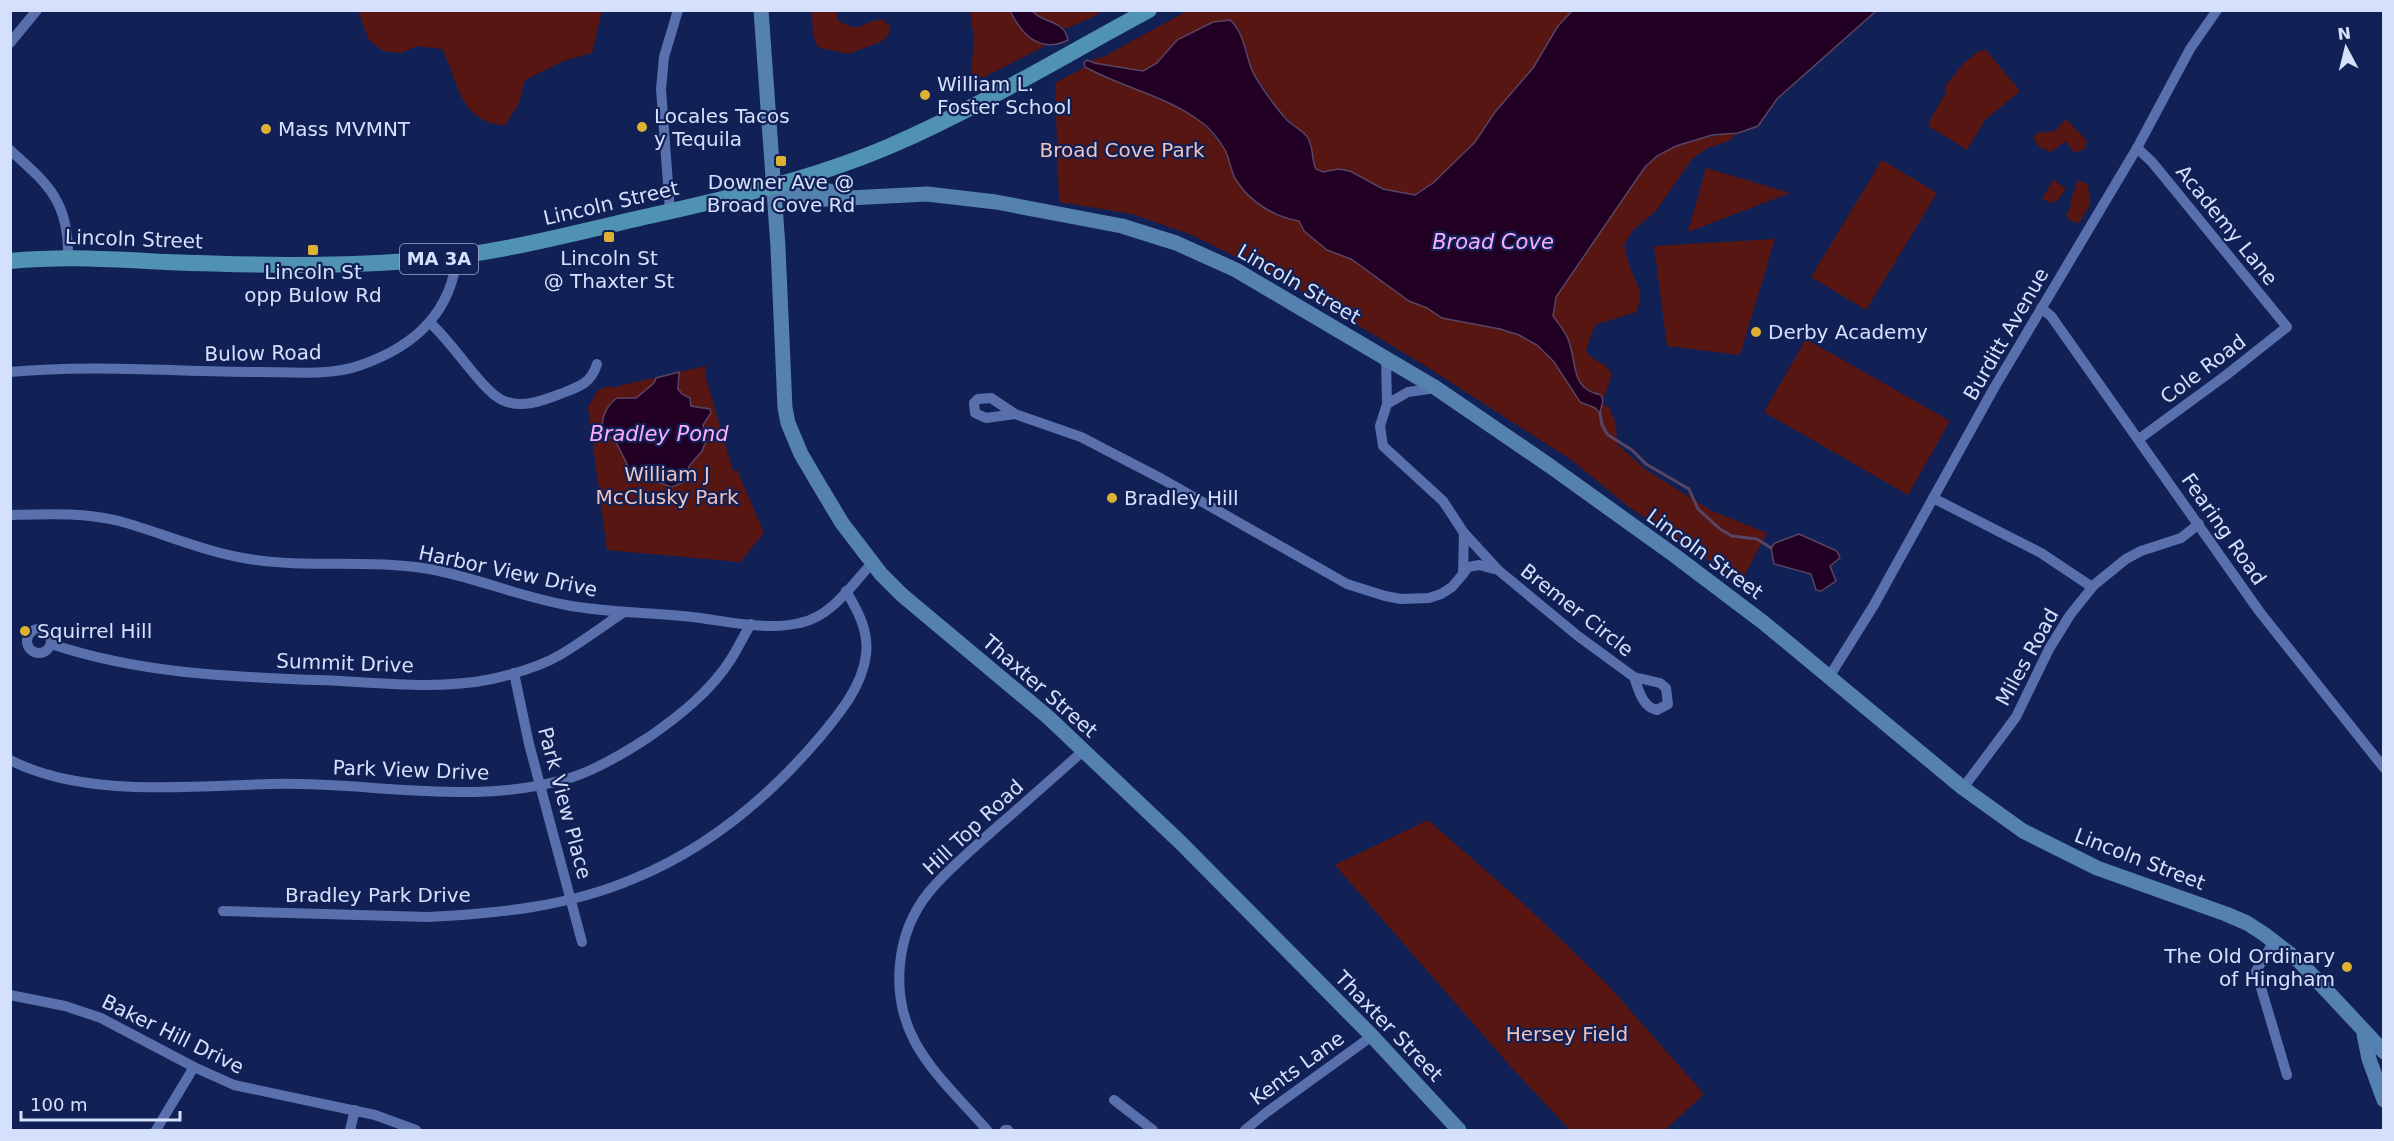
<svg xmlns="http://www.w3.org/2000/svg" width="2394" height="1141" viewBox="0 0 2394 1141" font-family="'DejaVu Sans',sans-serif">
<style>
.green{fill:#571612}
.water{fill:#220023;stroke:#584464;stroke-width:1.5}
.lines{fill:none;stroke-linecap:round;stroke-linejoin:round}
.stream{stroke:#584464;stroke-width:3}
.street{stroke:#5970ac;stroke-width:10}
.secondary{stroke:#5481af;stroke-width:15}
.primary{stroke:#5092b2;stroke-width:16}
.poi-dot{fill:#deb133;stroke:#112055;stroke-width:2}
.labels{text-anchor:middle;stroke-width:4.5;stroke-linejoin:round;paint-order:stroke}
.shield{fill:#112055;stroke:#9aa7ca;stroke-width:1.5}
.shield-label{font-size:18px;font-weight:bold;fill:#d5e1fc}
.poi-label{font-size:20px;fill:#d5e1fc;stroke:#112055;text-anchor:start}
.park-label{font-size:20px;fill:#f2c2bc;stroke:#112055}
.street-label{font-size:20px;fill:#d5e1fc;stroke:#112055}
.water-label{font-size:21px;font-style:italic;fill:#fdacfc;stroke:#112055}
</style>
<rect width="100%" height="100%" fill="#112055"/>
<g class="green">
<path d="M358,11V10L602,11L592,53L566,60L525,80L519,103L505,125C460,123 459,83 442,49L417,46L401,53L383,51L369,40Z"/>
<path d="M812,11H838L837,20C866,36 858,20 884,20L890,27L888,36L880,42L848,54L818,47L813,35Z"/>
<path d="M970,11H1010C1017,24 1031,41 1045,46L984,77L974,78L971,72L974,39Z"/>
<path d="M1032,11H1101L1095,16L1065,29C1055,21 1042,21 1032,11Z"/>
<path d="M1187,11H1572L1558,26L1533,68L1495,112L1475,142L1433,183L1415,195L1383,189L1350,171L1338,169L1323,172L1316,169L1307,136L1281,113L1253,72L1239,28L1213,22L1177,40L1157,63L1143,71L1094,63L1091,60L1103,57Z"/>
<path d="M1986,50L2020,91L1985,120L1967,150L1930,127L1929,122L1945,94L1946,85L1964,63L1979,51Z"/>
<path d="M1085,67L1175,106L1203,123L1226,151L1237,181L1263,208L1286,219L1300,220L1327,250L1351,259L1409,301L1427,308L1442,318L1500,329L1519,335L1537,345L1554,362L1580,402L1595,408L1600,413L1602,404L1609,407L1616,424L1617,444L1646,470L1712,511L1767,533L1741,582L1629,507L1570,459L1424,365L1286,282L1192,235L1132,214L1059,202L1055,83Z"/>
<path d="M2066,119L2087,141L2085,148L2075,153L2065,141L2051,152L2039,147L2033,137L2038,133L2056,131L2057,128Z"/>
<path d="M1738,133L1729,141L1707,148L1692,159L1656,211L1633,230L1624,245C1626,253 1628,262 1631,270C1638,288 1645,292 1636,312L1595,325L1586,351C1593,362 1606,362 1612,374L1603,400L1601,395C1569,388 1578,364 1568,340C1565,331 1558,323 1553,316L1556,297L1645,167C1671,143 1704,136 1738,133Z"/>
<path d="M1882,160L1937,193L1866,310L1811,277Z"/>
<path d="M1706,168L1790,193L1688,232Z"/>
<path d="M2053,180L2066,188L2059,199L2052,203L2042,199Z"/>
<path d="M2078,180L2088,184L2090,204L2079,223L2070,221L2066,215L2072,204L2070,202Z"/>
<path d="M1775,239L1740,355L1667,346L1654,246Z"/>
<path d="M1806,339L1950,421L1908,495L1764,412Z"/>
<path d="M705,366V375L733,471L737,470L764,533L740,562L607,550L588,407L598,390L609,386L610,388Z"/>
<path d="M1428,820L1524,904L1607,984L1704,1094L1665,1130H1570L1511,1067L1335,865Z"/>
</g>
<g class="water">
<path d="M1010,11H1032C1045,25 1063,18 1068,40C1040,54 1022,35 1010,11Z"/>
<path d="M1572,11H1876L1777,99L1758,126L1738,133L1712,135L1676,146L1657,156L1645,167L1556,297L1553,316C1558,323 1565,331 1568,339C1578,364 1569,388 1601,395L1603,400L1600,413L1595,408L1580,402L1554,362L1537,345L1519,335L1500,329L1442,318L1427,308L1409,301L1351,259L1327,250L1304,231L1299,221C1274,217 1250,202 1236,180C1230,170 1230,159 1225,150C1220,141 1210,128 1201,122C1167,96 1123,88 1085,67L1084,63L1087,60L1094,63L1143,71L1157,63L1177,40L1213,22L1230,20C1244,32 1245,53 1252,70C1258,84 1277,109 1287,120C1293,126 1304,131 1308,138C1314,149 1311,159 1316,169L1323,172L1338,169L1350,171L1383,189L1415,195L1433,183L1475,142L1495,112L1533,68L1558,26Z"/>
<path d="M679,372L678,389L682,394L690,398L691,406L710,409L711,413L703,425L706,441L702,451L689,466L686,481L672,487L658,482L645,474L630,470L615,440L604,433C599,420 606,406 617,398H636L654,383L656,378Z"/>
<path d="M1799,534L1837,551L1840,558L1830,566L1836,581L1821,591L1816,590L1811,574L1774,564L1771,548L1775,543Z"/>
</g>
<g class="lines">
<path class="stream" d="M1600,413L1602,425L1608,435L1632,450L1646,464L1689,489L1698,509L1720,529L1732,536L1757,539L1771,548"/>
<g class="street">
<path d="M10,43L37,10"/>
<path d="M2137,148L2152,162L2287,327L2225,376L2139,439"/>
<path d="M10,150C49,185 69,202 68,257"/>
<path d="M670,211L661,89L664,57L678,10"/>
<path d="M2041,308L2051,316L2259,611L2384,768"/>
<path d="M430,323C451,340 482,391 502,400C521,409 542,401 560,394C578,387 591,384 597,364"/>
<path d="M10,372C93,364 178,372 261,372C291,372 332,376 361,365C413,347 451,314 457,256"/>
<path d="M1387,404L1408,392L1436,388"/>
<path d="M1015,414L991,398L978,399L974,403L975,413L986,418L1015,414L1081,437L1162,479L1347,584L1385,596L1401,599L1429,598L1441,594L1452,587L1463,574L1464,533L1443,501L1383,446L1380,426L1387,404L1386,359"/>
<path d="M1933,498L2041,553L2092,587"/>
<path d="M10,515C46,514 84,512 119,521C163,533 204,552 249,559C312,569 377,558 439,571C482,580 522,597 566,605C607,613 650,612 692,617C726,621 766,631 800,623C831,617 852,585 872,563"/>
<path d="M1464,533L1498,570L1578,636L1634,677L1660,683L1666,688L1668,704L1657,710C1642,707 1639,690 1634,677"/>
<path d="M1463,574L1468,567L1479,565L1494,569"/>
<circle cx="39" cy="641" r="12"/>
<path d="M51,644C147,676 242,677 342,681C391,684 444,689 492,679C514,674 541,666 560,655C582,642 603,626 624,612"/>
<path d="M514,673L529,744L582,942"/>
<path d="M1829,677L1874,605L1994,388L2137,148L2190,49L2217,10"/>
<path d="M10,760C84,798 189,786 270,784C370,781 476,808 573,777C600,768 626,752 649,737C679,716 711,691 731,659C738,648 744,635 751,624"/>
<path d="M1963,788L2016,717L2049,649L2070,615L2094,585L2126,559L2141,551L2181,538L2199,524"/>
<path d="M223,911L428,917C497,914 570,906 633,879C707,849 769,797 820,737C839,714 862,687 866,655C869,631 858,611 846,591"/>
<path d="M2274,941L2256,971L2287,1075"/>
<path d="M10,995L65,1006L101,1018L194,1067L234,1085L375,1115L416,1130"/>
<path d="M1114,1100L1153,1130"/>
<path d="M156,1130L194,1067"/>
<path d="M350,1130L355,1110"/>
<path d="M987,1130C963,1102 933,1075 915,1042C890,995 895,934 929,892C949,868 975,847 998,826C1027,801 1055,776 1083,751"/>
<path d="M1005,1130H1008"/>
<path d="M1245,1130L1267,1112L1372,1036"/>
</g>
<g class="secondary">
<path d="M761,10L778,247L785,408L788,423L801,454L818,483L842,523L881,574L902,595L1048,717L1180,842L1372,1036L1459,1130"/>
<path d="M774,185L788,196L809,200L927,194L996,202L1122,226L1176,243L1236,270L1436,388L1550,466L1674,555L1764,623L1963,788L2023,831L2097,868L2226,914L2247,923L2264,934L2299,961L2384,1052"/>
<path d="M786,185H809L838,194"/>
<path d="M2364,1034L2369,1059L2384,1100"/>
</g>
<path class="primary" d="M10,261C63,256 113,259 165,262C246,265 329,267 410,261C484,256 555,238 627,221C715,201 806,182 890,146C980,107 1063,56 1149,10"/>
</g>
<g class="poi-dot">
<circle cx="925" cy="95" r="6"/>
<circle cx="642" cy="127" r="6"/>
<circle cx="266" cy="129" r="6"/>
<rect x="775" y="155" width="12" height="12" rx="3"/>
<rect x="603" y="231" width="12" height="12" rx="3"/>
<rect x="307" y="244" width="12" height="12" rx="3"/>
<circle cx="1756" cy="332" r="6"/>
<circle cx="1112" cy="498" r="6"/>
<circle cx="25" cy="631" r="6"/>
<circle cx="2347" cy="967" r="6"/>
</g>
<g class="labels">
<rect class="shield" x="400" y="244" width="78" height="30" rx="4.5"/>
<g class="shield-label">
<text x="439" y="265">MA 3A</text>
</g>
<g class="poi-label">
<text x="937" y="91">William L.<tspan x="937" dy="23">Foster School</tspan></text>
<text x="654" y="123">Locales Tacos<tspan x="654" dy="23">y Tequila</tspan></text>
<text x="278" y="136">Mass MVMNT</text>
<text x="781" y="189" text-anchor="middle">Downer Ave @<tspan x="781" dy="23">Broad Cove Rd</tspan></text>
<text x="609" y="265" text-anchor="middle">Lincoln St<tspan x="609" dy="23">@ Thaxter St</tspan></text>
<text x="313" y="279" text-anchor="middle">Lincoln St<tspan x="313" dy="23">opp Bulow Rd</tspan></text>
<text x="1768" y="339">Derby Academy</text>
<text x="1124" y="505">Bradley Hill</text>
<text x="37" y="638">Squirrel Hill</text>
<text x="2335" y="963" text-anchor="end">The Old Ordinary<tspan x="2335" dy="23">of Hingham</tspan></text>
</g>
<g class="park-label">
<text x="1122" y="157">Broad Cove Park</text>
<text x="667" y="481">William J<tspan x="667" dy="23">McClusky Park</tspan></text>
<text x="1567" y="1041">Hersey Field</text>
</g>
<g class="street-label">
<text transform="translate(611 203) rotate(-13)" y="7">Lincoln Street</text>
<text transform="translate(2227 225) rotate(51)" y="7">Academy Lane</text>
<text transform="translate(134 239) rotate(2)" y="7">Lincoln Street</text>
<text transform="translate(1299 284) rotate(30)" y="7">Lincoln Street</text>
<text transform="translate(2006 334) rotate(-60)" y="7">Burditt Avenue</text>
<text transform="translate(263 353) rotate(-1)" y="7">Bulow Road</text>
<text transform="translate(2203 369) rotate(-37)" y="7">Cole Road</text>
<text transform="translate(2224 529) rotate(55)" y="7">Fearing Road</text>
<text transform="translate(1705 554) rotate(36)" y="7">Lincoln Street</text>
<text transform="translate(508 571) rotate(12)" y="7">Harbor View Drive</text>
<text transform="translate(1577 610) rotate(38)" y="7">Bremer Circle</text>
<text transform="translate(2027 657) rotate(-61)" y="7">Miles Road</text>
<text transform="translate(345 663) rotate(2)" y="7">Summit Drive</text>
<text transform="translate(1040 686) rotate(41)" y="7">Thaxter Street</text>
<text transform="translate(411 770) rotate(2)" y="7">Park View Drive</text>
<text transform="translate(565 803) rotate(75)" y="7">Park View Place</text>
<text transform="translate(973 827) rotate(-43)" y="7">Hill Top Road</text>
<text transform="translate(2140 859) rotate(21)" y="7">Lincoln Street</text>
<text x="378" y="902">Bradley Park Drive</text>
<text transform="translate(1389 1026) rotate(46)" y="7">Thaxter Street</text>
<text transform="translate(173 1034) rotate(26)" y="7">Baker Hill Drive</text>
<text transform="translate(1297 1068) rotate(-36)" y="7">Kents Lane</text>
</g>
<g class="water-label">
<text x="1493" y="249">Broad Cove</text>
<text x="659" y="441">Bradley Pond</text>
</g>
</g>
<rect width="2394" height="1141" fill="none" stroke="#d5e1fc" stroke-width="24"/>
<g transform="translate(2346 48) rotate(353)" stroke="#112055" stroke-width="4.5" paint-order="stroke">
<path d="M0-4.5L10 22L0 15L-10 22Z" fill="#d5e1fc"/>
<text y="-9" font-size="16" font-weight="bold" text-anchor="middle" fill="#d5e1fc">N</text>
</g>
<path d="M21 1111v9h159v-9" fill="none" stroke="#d5e1fc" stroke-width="3"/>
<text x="30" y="1111" font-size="18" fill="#d5e1fc" stroke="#112055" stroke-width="4.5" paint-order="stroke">100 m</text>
</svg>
